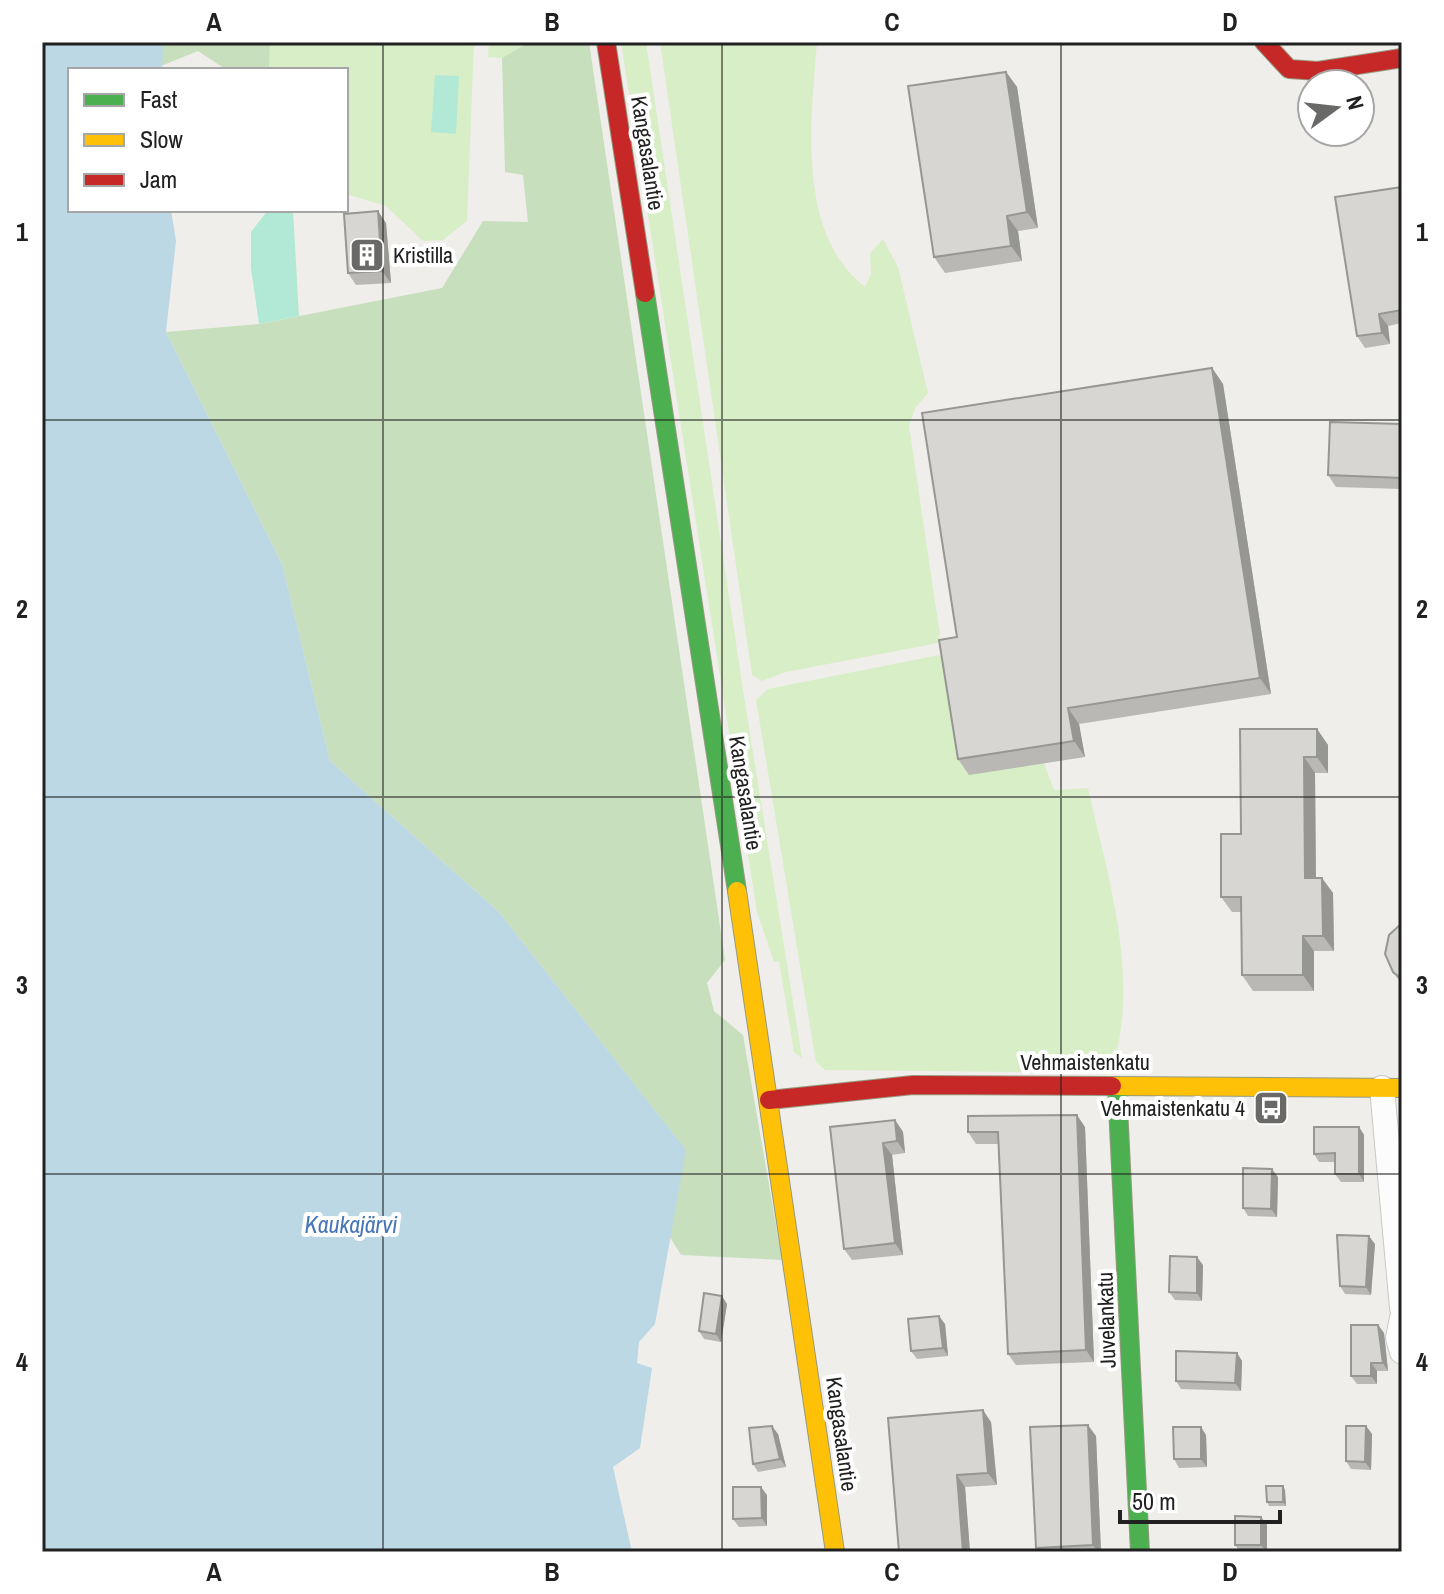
<svg xmlns="http://www.w3.org/2000/svg" width="1444" height="1594" viewBox="0 0 1444 1594" font-family="'Archivo Narrow',sans-serif">
<style>
.grass{fill:#d8eec7}
.forest{fill:#c7dfbd}
.pitch{fill:#b2e9d6}
.water{fill:#bbd8e4}
.lines{fill:none;stroke-linecap:round;stroke-linejoin:round}
.street-casing{stroke:#c8c8c6;stroke-width:26}
.fast-casing{stroke:#969a80;stroke-width:20}
.slow-casing{stroke:#969a80;stroke-width:20}
.jam-casing{stroke:#969a80;stroke-width:20}
.street{stroke:#fdfcfc;stroke-width:24}
.fast{stroke:#4caf50;stroke-width:18}
.slow{stroke:#ffc107;stroke-width:18}
.jam{stroke:#c62828;stroke-width:18}
.wall{fill:#b9b8b5}
.shaded-wall{fill:#969693}
.building{fill:#d7d6d2;stroke:#969693;stroke-width:2}
.grid{fill:none;stroke:#212121;stroke-width:2;stroke-opacity:0.55}
.labels{text-anchor:middle;stroke-width:8;stroke-linejoin:round;paint-order:stroke}
.street-label{font-size:22px;fill:#212121;stroke:#fff}
.poi-label{font-size:22px;fill:#212121;stroke:#fff;text-anchor:start}
.water-label{font-size:24px;font-style:italic;fill:#4676b8;stroke:#fff}
.neatline{fill:none;stroke:#212121;stroke-width:3}
.grid-label{font-size:26px;text-anchor:middle;font-weight:bold;fill:#212121}
</style>
<rect width="100%" height="100%" fill="#efeeea"/>
<g class="grass">
<path d="M270,42H474L467,221L443,240L423,241L386,206L346,194V70H269Z"/>
<path d="M489,42H529L502,58L488,57Z"/>
<path d="M621,42H646L743,690L802,1058L794,1052L779,961L774,962L757,912Z"/>
<path d="M660,42H817C811,120 796,233 865,287L871,274L870,253L883,239L898,267L928,393L915,408L909,426L940,635L938,643L786,672L762,681L752,675Z"/>
<path d="M939,655L1044,763L1054,790L1088,788C1108,878 1140,975 1113,1066L1101,1073L825,1070L816,1062L756,700L768,689Z"/>
</g>
<g class="forest">
<path d="M163,42H270L269,70H227L198,51L161,66Z"/>
<path d="M529,42H589L725,960L707,983L714,1011L743,1035L782,1260L681,1255L670,1237L685,1149L499,912L330,761L282,564L166,332L259,324L442,288L483,221L528,222L523,175L505,172L502,58Z"/>
</g>
<g class="pitch">
<path d="M435,75L459,76L456,134L431,132Z"/>
<path d="M268,210H293L299,316L259,324L251,268V232Z"/>
</g>
<path class="water" d="M42,42H163L162,70H70V210H171L176,241L166,332L282,564L330,761L499,912L686,1150L655,1324L639,1342L637,1363L652,1368L640,1448L613,1467L632,1552H42Z"/>
<g class="lines">
<g class="street-casing">
<g id="street">
<path d="M1382,1088L1402,1308"/>
<path d="M1402,1318L1398,1338L1402,1352"/>
</g>
</g>
<g class="fast-casing">
<g id="fast">
<path d="M645,293L737,891"/>
<path d="M1117,1086L1140,1552"/>
</g>
</g>
<g class="slow-casing">
<g id="slow">
<path d="M737,891L835,1552"/>
<path d="M1112,1086L1402,1088"/>
</g>
</g>
<g class="jam-casing">
<g id="jam">
<path d="M606,42L645,293"/>
<path d="M1264,42L1289,69L1318,71L1402,58"/>
<path d="M769,1100L913,1085L1112,1086"/>
</g>
</g>
<use href="#street" class="street"/>
<use href="#fast" class="fast"/>
<use href="#slow" class="slow"/>
<use href="#jam" class="jam"/>
</g>
<g class="wall">
<path d="M1006,72L1017,87L1038,228L1018,231L1022,261L945,273L934,257Z"/>
<path d="M1402,187V323L1388,326L1390,344L1365,348L1357,336Z"/>
<path d="M386,223L391,283L356,285L348,273Z"/>
<path d="M1212,368L1223,384L1271,694L1079,724L1085,757L969,775L958,759L957,637Z"/>
<path d="M1402,424V489L1336,487L1328,475Z"/>
<path d="M1317,729L1328,745V773H1315L1316,878L1333,893L1334,951H1314V991H1253L1242,975V912H1232L1221,897L1241,834Z"/>
<path d="M1402,923V985L1393,972Z"/>
<path d="M895,1120L903,1132L905,1153L892,1155L903,1255L852,1260L844,1249L830,1127Z"/>
<path d="M1085,1127L1094,1362L1016,1365L1008,1354L998,1144H976L968,1132Z"/>
<path d="M1359,1127L1364,1135V1182H1341L1335,1174V1162H1319L1314,1154Z"/>
<path d="M1278,1177L1277,1217L1248,1216L1243,1208Z"/>
<path d="M1375,1244L1371,1295L1345,1294L1340,1286Z"/>
<path d="M1203,1265L1202,1301L1175,1300L1169,1292Z"/>
<path d="M727,1304L721,1342L704,1339L699,1331Z"/>
<path d="M945,1324L948,1356L917,1359L911,1351Z"/>
<path d="M1378,1325L1384,1333L1388,1371H1377V1384H1357L1351,1376Z"/>
<path d="M1237,1353L1242,1361L1241,1391L1181,1389L1176,1381Z"/>
<path d="M991,1422L997,1485L965,1487L970,1552H899Z"/>
<path d="M1366,1426L1372,1434L1371,1470L1351,1469L1346,1461Z"/>
<path d="M778,1434L786,1467L758,1472L753,1464Z"/>
<path d="M1206,1435L1207,1467L1179,1468L1174,1459Z"/>
<path d="M1096,1436L1101,1552H1039L1036,1548Z"/>
<path d="M1283,1486L1285,1490L1286,1506H1269L1267,1502Z"/>
<path d="M767,1495V1526L739,1527L733,1519Z"/>
<path d="M1261,1517L1267,1525V1552H1240L1235,1545Z"/>
</g>
<g class="shaded-wall">
<path d="M1006,72L1017,87L1038,228L1027,212Z"/>
<path d="M378,211L386,223L391,283L382,271Z"/>
<path d="M1007,216L1018,231L1022,261L1011,246Z"/>
<path d="M1379,314L1388,326L1390,344L1382,333Z"/>
<path d="M1212,368L1223,384L1271,694L1260,678Z"/>
<path d="M1068,708L1079,724L1085,757L1074,741Z"/>
<path d="M1317,729L1328,745V773L1317,757Z"/>
<path d="M1304,757L1315,773L1316,893L1305,878Z"/>
<path d="M1322,878L1333,893L1334,951L1323,936Z"/>
<path d="M1303,936L1314,951V991L1303,975Z"/>
<path d="M1077,1115L1085,1127L1094,1362L1086,1350Z"/>
<path d="M895,1120L903,1132L905,1153L897,1141Z"/>
<path d="M1359,1127L1364,1135V1182L1359,1174Z"/>
<path d="M883,1143L892,1155L903,1255L895,1243Z"/>
<path d="M1272,1169L1278,1177L1277,1217L1271,1209Z"/>
<path d="M1369,1236L1375,1244L1371,1295L1366,1287Z"/>
<path d="M1197,1257L1203,1265L1202,1301L1197,1293Z"/>
<path d="M722,1296L727,1304L721,1342L716,1334Z"/>
<path d="M939,1316L945,1324L948,1356L943,1348Z"/>
<path d="M1378,1325L1384,1333L1388,1371L1383,1363Z"/>
<path d="M1237,1353L1242,1361L1241,1391L1235,1383Z"/>
<path d="M1371,1363L1377,1371V1384L1371,1376Z"/>
<path d="M983,1410L991,1422L997,1485L988,1473Z"/>
<path d="M1088,1425L1096,1436L1101,1552H1097L1093,1545Z"/>
<path d="M772,1426L778,1434L786,1467L780,1459Z"/>
<path d="M1366,1426L1372,1434L1371,1470L1365,1462Z"/>
<path d="M1201,1427L1206,1435L1207,1467L1201,1459Z"/>
<path d="M957,1475L965,1487L970,1552H963Z"/>
<path d="M1283,1486L1285,1490L1286,1506L1283,1502Z"/>
<path d="M761,1487L767,1495V1526L762,1518Z"/>
<path d="M1261,1517L1267,1525V1552L1261,1545Z"/>
</g>
<g class="building">
<path d="M1006,72L1027,212L1007,216L1011,246L934,257L908,86Z"/>
<path d="M1402,187V310L1379,314L1382,333L1357,336L1335,197Z"/>
<path d="M378,211L382,271L348,273L344,214Z"/>
<path d="M1212,368L1260,678L1068,708L1074,741L958,759L939,640L957,637L922,413Z"/>
<path d="M1330,422L1402,424V478L1328,475Z"/>
<path d="M1240,729H1317V757H1304L1305,878H1322L1323,936H1303V975H1242L1241,897H1221V834H1241Z"/>
<path d="M1402,923V979L1393,972L1385,954L1389,935Z"/>
<path d="M1077,1115L1086,1350L1008,1354L998,1132H968V1116Z"/>
<path d="M895,1120L897,1141L883,1143L895,1243L844,1249L830,1127Z"/>
<path d="M1314,1127H1359V1174H1335V1153L1314,1154Z"/>
<path d="M1243,1168L1272,1169L1271,1209L1243,1208Z"/>
<path d="M1337,1235L1369,1236L1366,1287L1340,1286Z"/>
<path d="M1170,1256L1197,1257V1293L1169,1292Z"/>
<path d="M704,1293L722,1296L716,1334L699,1331Z"/>
<path d="M939,1316L943,1348L911,1351L908,1319Z"/>
<path d="M1351,1325H1378L1383,1363H1371V1376H1351Z"/>
<path d="M1176,1351L1237,1353L1235,1383L1176,1381Z"/>
<path d="M983,1410L988,1473L957,1475L963,1552H899L888,1418Z"/>
<path d="M1088,1425L1093,1545L1036,1548L1030,1427Z"/>
<path d="M772,1426L780,1459L753,1464L749,1428Z"/>
<path d="M1346,1426H1366L1365,1462L1346,1461Z"/>
<path d="M1173,1427H1201V1459H1174Z"/>
<path d="M1266,1486H1283V1502H1267Z"/>
<path d="M733,1487H761L762,1518L733,1519Z"/>
<path d="M1235,1516L1261,1517V1545H1235Z"/>
</g>
<path class="grid" d="M383,42V1552M722,42V1552M1061,42V1552M42,420H1402M42,797H1402M42,1174H1402"/>
<defs>
<g id="building-square" transform="scale(1.8)"><rect x="-9" y="-9" width="18" height="18" rx="4" fill="#696967" stroke="#fff"/><path d="M-4-6H4V6H1V3H-1V6H-4ZM-2.5-4.3h1.7v1.8h-1.7ZM.8-4.3h1.7v1.8H.8ZM-2.5-1h1.7V.8h-1.7ZM.8-1h1.7V.8H.8Z" fill="#fff"/></g>
<g id="bus-square" transform="scale(1.8)"><rect x="-9" y="-9" width="18" height="18" rx="4" fill="#696967" stroke="#fff"/><path d="M-5-6H5V4H4V6H2V4H-2V6H-4V4H-5ZM-3.5-4V0h7V-4ZM-3.5 1.2v1.5H-2V1.2ZM2 1.2v1.5H3.5V1.2Z" fill="#fff"/></g>
</defs>
<g fill-rule="evenodd">
<use href="#building-square" x="367" y="255"/>
<use href="#bus-square" x="1271" y="1108"/>
</g>
<g class="labels">
<g class="street-label">
<text transform="translate(648 153) rotate(81)" y="8">Kangasalantie</text>
<text transform="translate(746 793) rotate(81)" y="8">Kangasalantie</text>
<text x="1085" y="1070">Vehmaistenkatu</text>
<text transform="translate(1106 1320) rotate(-92)" y="8">Juvelankatu</text>
<text transform="translate(842 1434) rotate(82)" y="8">Kangasalantie</text>
</g>
<g class="poi-label">
<text x="393" y="263">Kristilla</text>
<text x="1245" y="1116" text-anchor="end">Vehmaistenkatu 4</text>
</g>
<g class="water-label">
<text x="351" y="1233">Kaukajärvi</text>
</g>
</g>
<rect width="1444" height="1594" fill="none" stroke="#ffffff" stroke-width="88"/>
<rect x="68" y="68" width="280" height="144" fill="#ffffff" stroke="#a6a6a6" stroke-width="2"/>
<rect x="84" y="94" width="40" height="12" fill="#4caf50" stroke="#a6a6a6" stroke-width="2"/>
<text x="140" y="108" font-size="24" fill="#212121">Fast</text>
<rect x="84" y="134" width="40" height="12" fill="#ffc107" stroke="#a6a6a6" stroke-width="2"/>
<text x="140" y="148" font-size="24" fill="#212121">Slow</text>
<rect x="84" y="174" width="40" height="12" fill="#c62828" stroke="#a6a6a6" stroke-width="2"/>
<text x="140" y="188" font-size="24" fill="#212121">Jam</text>
<g transform="translate(1336 108) rotate(75)"><circle r="38" fill="#ffffff" stroke="#a6a6a6" stroke-width="2"/>
<path d="M0-6L14 30L0 20L-14 30Z" fill="#696967"/>
<text y="-12" font-size="22" font-weight="bold" text-anchor="middle" fill="#212121">N</text>
</g>
<path d="M1120 1510v12h160v-12" fill="none" stroke="#212121" stroke-width="4"/>
<text x="1132" y="1510" font-size="24" fill="#212121" stroke="#ffffff" stroke-width="6" paint-order="stroke">50 m</text>
<rect x="44" y="44" width="1356" height="1506" class="neatline"/>
<g class="grid-label">
<text x="214" y="31">A</text>
<text x="552" y="31">B</text>
<text x="892" y="31">C</text>
<text x="1230" y="31">D</text>
<text x="22" y="241">1</text>
<text x="1422" y="241">1</text>
<text x="22" y="618">2</text>
<text x="1422" y="618">2</text>
<text x="22" y="994">3</text>
<text x="1422" y="994">3</text>
<text x="22" y="1371">4</text>
<text x="1422" y="1371">4</text>
<text x="214" y="1581">A</text>
<text x="552" y="1581">B</text>
<text x="892" y="1581">C</text>
<text x="1230" y="1581">D</text>
</g>
</svg>
